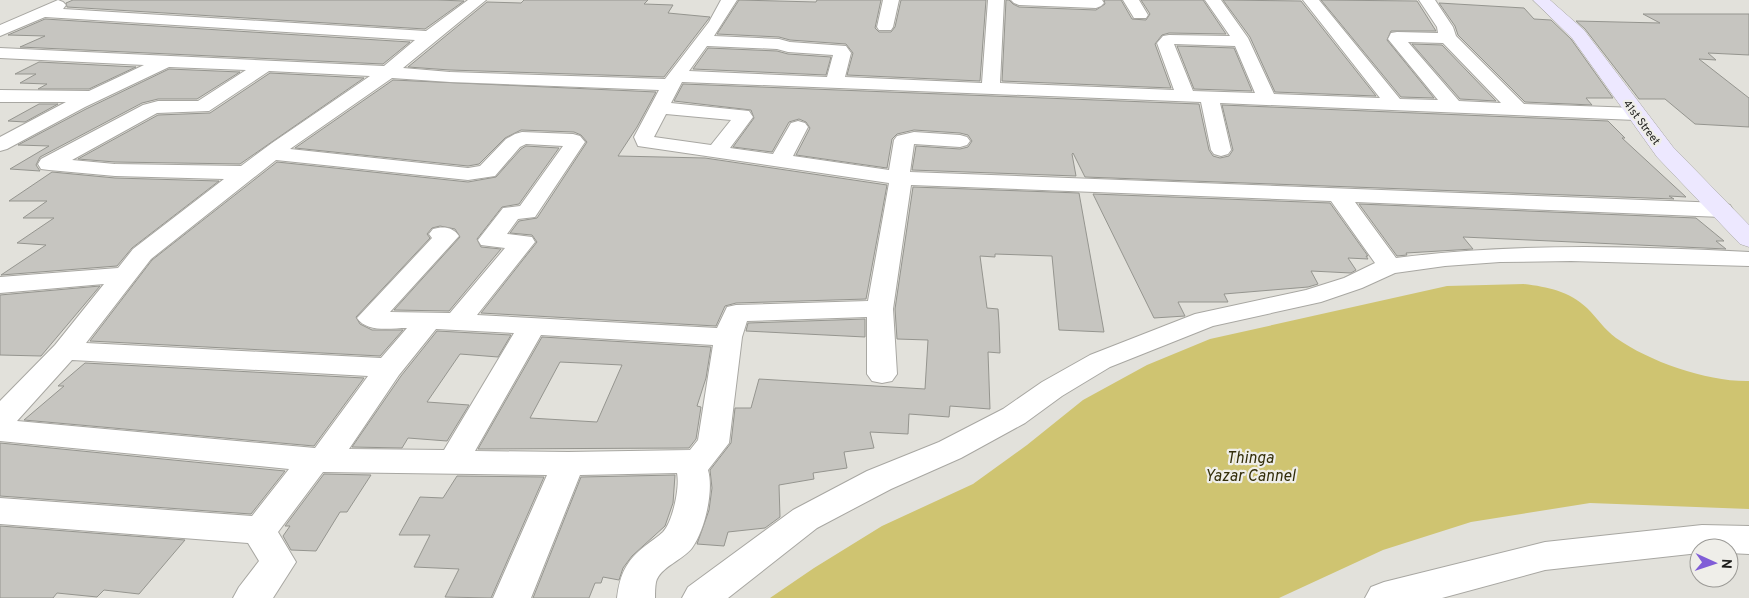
<svg xmlns="http://www.w3.org/2000/svg" width="1749" height="598" viewBox="0 0 1749 598" font-family="Overpass,sans-serif">
<style>
.water{fill:#cfc471}
.building{fill:#c6c5c0;stroke:#95958f;fill-rule:evenodd}
.lines{fill:none;stroke-linecap:round;stroke-linejoin:round}
.minor-casing{stroke:#a8a7a2;stroke-width:2}
.secondary-casing{stroke:#a8a7a2;stroke-width:1}
.minor{fill:#fff;fill-rule:evenodd}
.secondary{fill:#ede8ff;fill-rule:evenodd}
.labels{text-anchor:middle;stroke-width:4.5;stroke-linejoin:round;paint-order:stroke}
.far-street-label{font-size:11px;fill:#1c1c1a;stroke:#efeee9}
.near-water-label{font-size:16px;font-style:italic;fill:#332e09;stroke:#efeee9}
</style>
<rect width="100%" height="100%" fill="#e2e1db"/>
<path class="water" d="M1524,284C1548,287 1569,291 1587,308C1597,318 1605,330 1616,338C1650,362 1708,382 1749,381V509L1590,503L1471,522L1383,550L1279,598H770L814,568L882,526L973,484L1027,445L1083,400L1147,365L1210,339L1447,286Z"/>
<g class="building">
<path d="M73,0H438L464,1L425,29L67,7L66,3Z"/>
<path d="M524,0H648L644,4L673,5L668,13L710,17L664,77L450,70L408,67L487,2L521,3Z"/>
<path d="M739,0L816,2L817,0H881L875,28L879,32H891L895,27L901,0H986L980,81L847,75L853,53L846,44L790,40L779,37L717,34Z"/>
<path d="M1006,0H1009L1013,4L1019,7L1096,10L1105,4L1104,0H1121L1132,19L1146,20L1150,14L1141,0H1203L1226,34L1169,33L1162,35L1155,44L1171,88L1002,81Z"/>
<path d="M1223,0L1301,1L1376,96L1275,92L1250,37Z"/>
<path d="M1321,0L1417,1L1436,31H1391L1387,40L1434,98L1401,97Z"/>
<path d="M1439,3L1524,8L1534,19L1551,20L1571,39L1613,98H1586L1592,105L1525,102L1458,35L1455,26Z"/>
<path d="M1643,14H1749V55L1708,53L1716,60L1699,59L1749,98V127L1695,124L1665,99H1639L1585,29L1576,21L1660,23Z"/>
<path d="M45,19L410,42L383,64L20,47L45,36L8,35Z"/>
<path d="M1412,44L1442,45L1496,101L1460,99Z"/>
<path d="M1177,46L1234,48L1252,91L1194,89Z"/>
<path d="M708,48L777,51L788,54L831,57L826,75L693,69Z"/>
<path d="M39,62L136,67L89,89H38L47,84L20,83L36,74H15Z"/>
<path d="M169,69L240,72L197,99H158L142,103L40,157L36,165L40,171L10,169L49,146L18,145L86,109Z"/>
<path d="M270,73L364,78L240,164L115,162L78,159L158,115L210,113Z"/>
<path d="M393,80L656,92L637,127L618,156L705,158L887,185L866,299L736,303L725,306L716,326L481,313L537,242L532,235L510,233L519,221L537,218L587,142L581,135L574,132L521,130L505,138L479,164L468,166L295,148Z"/>
<path d="M683,84L1199,104L1209,150L1213,156L1220,158L1229,156L1233,150L1222,105L1608,121L1625,138H1622L1686,197L1669,196L1674,199L1085,177L1073,153L1072,154L1076,176L912,170L916,146L960,149L968,147L972,141L968,135L960,133L914,130L897,134L892,139L887,168L796,155L810,128L806,122L799,119L789,122L772,152L733,147L754,118L751,110L674,101Z"/>
<path d="M39,104H58L25,122L8,121Z"/>
<path d="M526,146L559,148L519,204L502,207L477,239L481,247L501,249L449,311L394,310L460,237L455,229L440,226L432,228L427,234L430,238L356,317L360,324L372,330H403L380,356L90,341L152,260L277,162L468,182L496,177L521,149Z"/>
<path d="M52,172L115,178L219,181L132,248L117,266L1,275L46,245L17,243L54,218H23L47,201H9Z"/>
<path d="M913,187L1079,193L1104,332L1059,330L1052,256L995,254V257L980,256L987,308L998,309L999,323L1000,353L988,352L990,409L950,406L949,417L909,414L908,434L870,432L874,448L844,452L847,468L813,473L814,479L779,485L780,517L765,528L728,532L724,546L697,544L709,510L712,488L710,470L731,443L735,408H751L759,379L925,389L928,340L897,339L895,309Z"/>
<path d="M1093,194L1330,203L1368,256H1366L1368,259L1348,258L1356,270L1351,273L1311,271L1318,284L1308,287L1224,294L1228,302H1178L1185,316L1154,318Z"/>
<path d="M1359,204L1696,218L1724,241H1716L1726,249L1463,237L1473,249L1406,253L1407,255L1397,256Z"/>
<path d="M100,286L41,356L0,355V295Z"/>
<path d="M865,319V337L746,331L748,323Z"/>
<path d="M437,331L511,335L498,357L460,354L427,402L469,405L447,441L408,438L402,448L352,447L401,376Z"/>
<path d="M542,337L711,347L706,378L697,406L701,407L696,439L689,448L478,449ZM560,362L622,365L597,422L530,418Z"/>
<path d="M85,363L364,378L314,446L24,420L64,386H58Z"/>
<path d="M0,443L285,471L251,514L0,496Z"/>
<path d="M324,474L371,475L347,512H340L316,551L291,550L283,536L290,526H285Z"/>
<path d="M675,475L673,503L665,526L632,556L623,568L619,580L603,577L601,583H595L589,598H533L581,477Z"/>
<path d="M457,476L544,477L491,598L445,597L459,569L414,567L430,535H399L420,497L443,498Z"/>
<path d="M0,526L185,540L139,594L104,590L97,597L57,593L53,598H0Z"/>
</g>
<g class="lines">
<g class="minor-casing">
<g id="minor">
<path d="M58,0L63,2L66,5L63,9L426,31L468,0H486L403,68L450,72L665,79L709,22L721,0H737L714,36L779,39L790,42L846,46L851,53L845,77L982,83L988,0H1004L1000,83L1174,90L1157,43L1163,36L1169,35L1230,36L1205,0H1221L1248,38L1274,94L1380,98L1303,0H1319L1400,99L1438,100L1388,39L1391,33L1397,32L1438,33L1437,27L1419,0H1435L1453,27L1456,36L1524,104L1636,108L1643,110L1646,114L1643,118L1636,120L1220,103L1231,150L1228,154L1221,156L1214,154L1211,150L1201,102L682,82L671,103L749,111L753,117L730,148L773,154L791,123L798,121L805,123L808,127L793,156L889,170L894,140L897,136L914,132L960,135L967,137L970,141L967,145L960,147L914,144L910,172L1722,203L1730,205L1733,210L1730,215L1722,217L1355,202L1396,258C1514,243 1631,246 1749,252V266L1571,261L1500,262L1445,266L1395,273L1362,288L1321,302L1213,326L1110,367L1062,396L1025,423L961,458L891,489L817,528L728,598H682L688,587L793,510L867,471L939,442L1003,409L1042,382L1090,355L1195,314L1306,290L1344,278L1375,263L1331,201L911,185L893,309L897,374L892,381L882,383L872,381L867,374V317L747,321L742,337L729,443L708,470C714,490 705,530 692,548C683,560 660,567 656,582C655,587 655,593 655,598H617C620,574 626,561 645,546C651,541 658,537 663,532C673,521 680,487 677,473L580,475L531,598H493L547,475L323,472L278,532L296,562L273,598H233L239,587L259,561L248,543L0,524V498L252,516L289,469L0,441V401L55,345L104,284L0,293V277L118,268L133,249L224,179L115,176L49,170L41,169L38,164L41,159L143,105L158,101H198L246,70L169,67L85,107L7,149L0,151V137L66,102H0V90L89,91L144,65L0,58V48L384,66L415,40L45,17L0,36V25ZM1408,42L1443,43L1501,103L1459,101ZM1174,44L1235,46L1255,93L1193,91ZM707,46L777,49L788,52L833,55L827,77L689,71ZM269,71L370,76L272,143L241,166L115,164L72,160L157,113L209,111ZM392,78L450,82L659,90L634,137L638,146L889,183L868,301L736,305L727,307L717,328L477,315L535,242L532,237L507,234L518,219L535,217L585,142L580,136L573,134L522,132L515,134L506,139L480,166L468,168L290,149ZM666,114L731,120L711,145L654,137ZM526,144L563,146L520,206L503,208L478,240L481,245L505,248L450,313L390,312L459,236C453,227 443,226 433,229L429,234L432,238L357,318C367,333 391,328 407,328L381,358L86,343L151,259L276,160L468,180L495,176L520,147ZM436,329L514,333L444,450L349,449L399,375ZM541,335L713,345L698,440L690,450L568,452L475,451ZM72,360L368,376L315,448L17,421Z"/>
<path d="M883,0H899L893,27L891,30H879L877,27Z"/>
<path d="M1011,0H1102L1104,3L1101,6L1096,8L1019,5L1014,3Z"/>
<path d="M1123,0H1139L1148,15L1146,18H1134Z"/>
<path d="M1702,525L1749,526V554L1729,553V548H1699V553L1545,570L1442,598H1365L1371,587L1384,582L1545,542Z"/>
</g>
</g>
<g class="secondary-casing">
<path id="secondary" d="M1533,0H1550L1584,30L1673,147L1749,225V247L1740,244L1657,157L1572,38Z"/>
</g>
<use href="#minor" class="minor"/>
<use href="#secondary" class="secondary"/>
</g>
<g class="labels">
<g class="far-street-label">
<text transform="translate(1642 122) rotate(53)" y="4">41st Street</text>
</g>
<g class="near-water-label">
<text x="1250" y="463">Thinga<tspan x="1250" dy="18">Yazar Cannel</tspan></text>
</g>
</g>
<g transform="translate(1714 563) rotate(93)"><circle r="24" fill="#efeee9" stroke="#9b9a96"/>
<path d="M0-4L9 19L0 12L-9 19Z" fill="#805dd7"/>
<text y="-8" font-size="14" font-weight="bold" text-anchor="middle" fill="#1c1c1a">N</text>
</g>
</svg>
